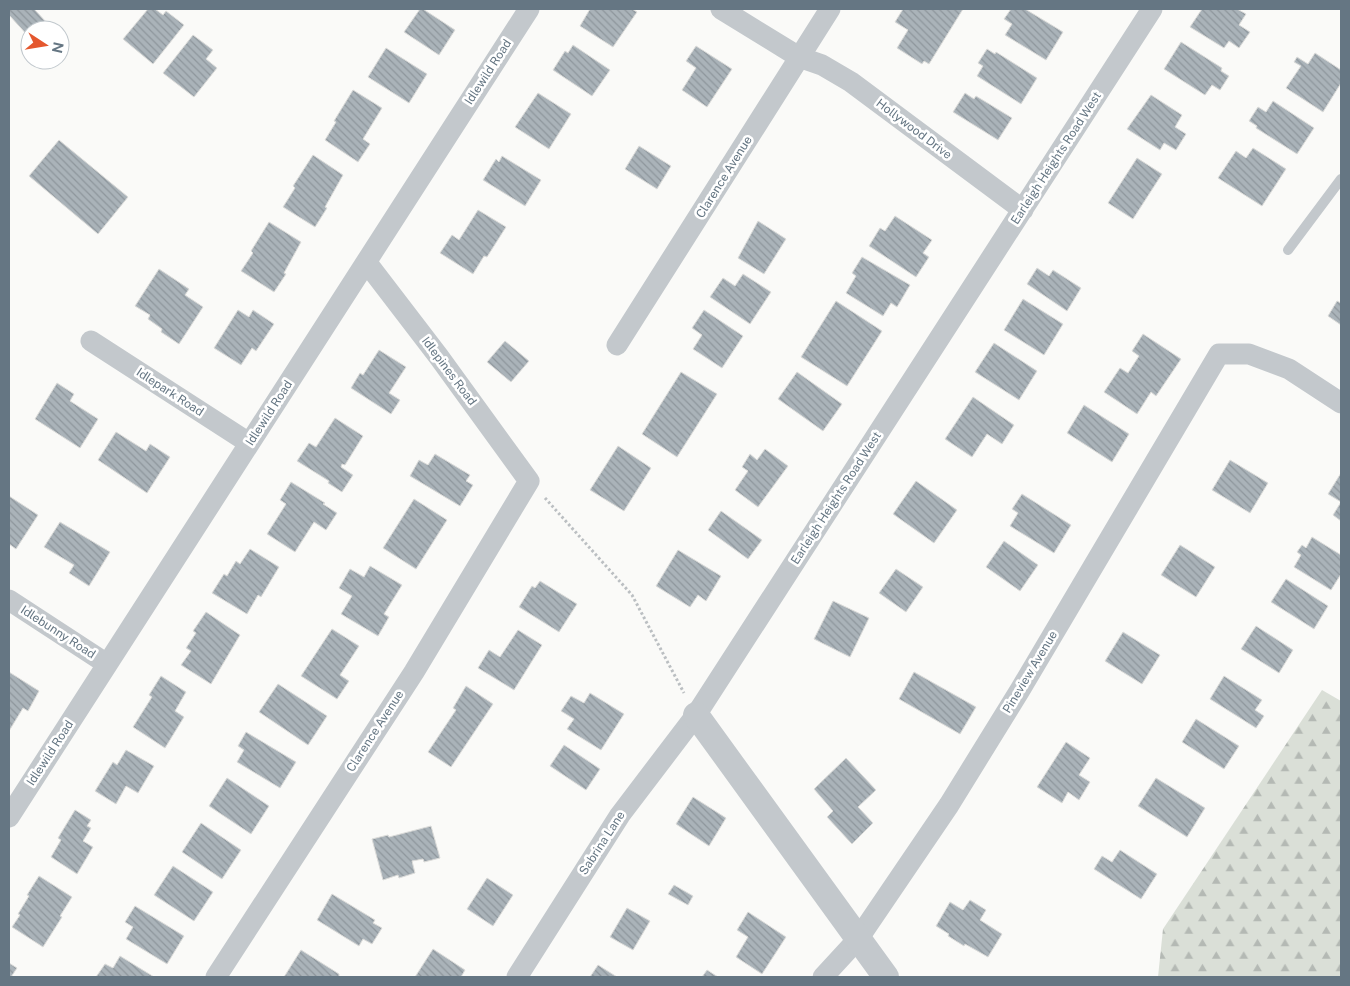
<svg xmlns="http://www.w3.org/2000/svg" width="1350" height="986" viewBox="0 0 1350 986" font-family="'Public Sans',sans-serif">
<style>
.forest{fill:url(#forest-firs)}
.building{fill:url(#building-back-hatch);stroke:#dcdcda}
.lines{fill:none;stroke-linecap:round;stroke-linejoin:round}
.path{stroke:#bbbfc2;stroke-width:3;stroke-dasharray:2.5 2.5;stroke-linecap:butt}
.service{stroke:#c3c8cc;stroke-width:10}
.minor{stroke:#c3c8cc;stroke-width:21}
.tertiary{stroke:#c3c8cc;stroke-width:26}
.labels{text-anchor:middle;stroke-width:5;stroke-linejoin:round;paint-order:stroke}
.street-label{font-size:12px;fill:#657683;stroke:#fff}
</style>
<defs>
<pattern id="forest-firs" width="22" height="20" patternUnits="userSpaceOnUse" patternTransform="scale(1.25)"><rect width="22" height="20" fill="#dadfd7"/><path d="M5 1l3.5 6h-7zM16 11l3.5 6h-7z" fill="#b4b9b4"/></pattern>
<pattern id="building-back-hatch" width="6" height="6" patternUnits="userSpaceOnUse" patternTransform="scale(1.25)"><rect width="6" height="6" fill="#aab3b9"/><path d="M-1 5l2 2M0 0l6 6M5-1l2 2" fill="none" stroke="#8e969c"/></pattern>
</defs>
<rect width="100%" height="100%" fill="#fafaf8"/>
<!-- forest -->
<path class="forest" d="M1322,690L1341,701V977H1158L1163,929Z"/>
<!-- building -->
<path class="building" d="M9,9H36L35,10L47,23L39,30H30V38L10,16L9,18Z
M148,9H155L163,15L166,11L184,25L153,64L123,39Z
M420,9H423L455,30L439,55L404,32Z
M590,9H632L637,12L613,47L580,26Z
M903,9H963L929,64L924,61L922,64L897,48L908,30L895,22Z
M1011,9H1025L1063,32L1046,60L1005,35L1012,24L1004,19Z
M1202,9H1237L1246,14L1239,25L1250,32L1239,48L1229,41L1224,48L1190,27Z
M193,35L213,50L206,59L217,68L194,97L163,73Z
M1181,42L1222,68L1221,71L1229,76L1220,90L1212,85L1205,95L1164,69Z
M573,45L610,70L592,96L553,70L565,51L568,53Z
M696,46L732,69L707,107L682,90L696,68L686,61Z
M386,48L427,74L409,103L368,77Z
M987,49L995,54L996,52L1037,78L1021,104L977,76L983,66L978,63Z
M1315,53L1341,70V83L1323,112L1286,88L1301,66L1294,62L1297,57L1308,64Z
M353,90L382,108L363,139L370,144L358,162L325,140L336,122L334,121Z
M538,93L571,114L549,149L515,127Z
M965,93L974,99L976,96L1012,118L998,140L953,112Z
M1151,95L1182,115L1175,127L1186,134L1176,150L1164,143L1160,150L1127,129Z
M1273,101L1314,128L1297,154L1256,128L1257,126L1249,121L1258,107L1266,112Z
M59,140L128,197L98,234L29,176Z
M639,146L671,166L657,189L625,169Z
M1253,148L1286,169L1262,206L1218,178L1236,151L1246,158Z
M313,155L343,175L325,207L327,208L315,227L283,207L295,188L293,186Z
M502,156L541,180L525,206L483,180L496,159L499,162Z
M1137,158L1162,174L1133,219L1108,203Z
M478,210L506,227L487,257L484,256L473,274L440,253L452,235L459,240Z
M895,216L932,240L923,253L929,257L916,277L869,246L880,228L885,231Z
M758,221L786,239L764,274L738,258Z
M269,222L301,242L284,273L286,274L274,292L241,271L253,253L251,251Z
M862,257L910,285L897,307L891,303L883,316L846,293L856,276L852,273Z
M1037,268L1049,276L1053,270L1081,288L1067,311L1027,284Z
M159,269L189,289L185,295L203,307L179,344L161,332L162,329L148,319L150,315L135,306Z
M743,274L771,292L750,324L710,297L723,278L735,286Z
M1023,299L1063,324L1044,355L1004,330Z
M836,301L882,331L847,386L801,357Z
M1337,301L1341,303V325L1328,316Z
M238,310L249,317L253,310L274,324L256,351L252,348L241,365L214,348Z
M704,310L743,336L722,368L693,349L702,335L692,328Z
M1143,334L1181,359L1156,396L1151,392L1137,414L1104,392L1120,368L1128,373L1139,356L1132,351Z
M505,341L529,361L511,382L487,362Z
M994,343L1037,371L1019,400L975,372Z
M379,350L406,367L389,393L400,400L391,414L351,388L360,373L363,375Z
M681,372L717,394L677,457L642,434Z
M797,372L842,404L823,431L778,399Z
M57,383L74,394L70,401L98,419L80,448L35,419Z
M973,397L1014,425L1002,444L987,434L972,457L945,439Z
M1084,405L1129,434L1112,462L1067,433Z
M335,418L363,436L345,465L342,464L341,467L353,475L342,492L328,483L329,481L297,461L309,443L316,447Z
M116,432L146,451L150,444L170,457L147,493L98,460Z
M618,446L651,468L624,511L590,490Z
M765,449L788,466L758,507L735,490L748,471L742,467L750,454L757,460Z
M435,454L470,475L466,481L473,485L460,506L410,476L419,460L428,465Z
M1230,460L1268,483L1250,513L1212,490Z
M1341,473V521L1333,515L1341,502L1328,494Z
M916,481L957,510L934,543L893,514Z
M291,482L325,503L323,504L337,513L326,530L314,522L295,552L267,534L286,504L280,500Z
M1022,494L1071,525L1054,553L1010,526L1018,513L1012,509Z
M9,496L38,515L16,549L9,544Z
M414,499L447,520L416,569L383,548Z
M721,511L762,540L748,559L708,530Z
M60,522L110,552L89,586L69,573L74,565L44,547Z
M1312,537L1341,555V574L1331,590L1294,567L1301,555L1297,552L1302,545L1306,548Z
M1004,541L1038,565L1020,591L986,567Z
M1180,545L1215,567L1196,597L1161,575Z
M250,549L279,567L261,597L258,595L247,614L212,593L224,574L227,576L236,561L240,564Z
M678,550L721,576L706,601L698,595L690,607L656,586Z
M370,566L402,585L384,614L389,617L378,636L341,614L352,596L339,588L350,569L364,577Z
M896,569L923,587L906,612L879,593Z
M1286,579L1328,606L1314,629L1271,602Z
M540,581L577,604L559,632L519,607L532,586L535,588Z
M833,601L869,618L850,657L814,639Z
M206,612L240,635L211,684L181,665L191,651L186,648L196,633L193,631Z
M1256,626L1293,650L1279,673L1241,649Z
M332,629L359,646L340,675L349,681L337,699L301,676Z
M518,630L542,645L514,690L478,668L489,650L500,657Z
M1123,632L1160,655L1142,684L1105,661Z
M9,672L39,691L28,711L23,708L9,731Z
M914,672L976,707L960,734L899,699Z
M161,676L186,692L175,711L184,717L165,748L133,727L152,697L149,695Z
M1224,676L1262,700L1255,710L1264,716L1256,728L1210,699Z
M278,684L327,716L308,745L259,712Z
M466,686L493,704L451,767L428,752L456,710L453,708Z
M590,693L624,714L601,750L567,729L574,719L561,711L571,696L584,703Z
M1196,719L1239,746L1224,769L1182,742Z
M246,732L296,762L280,788L237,762L244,750L238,746Z
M1066,742L1090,758L1079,775L1090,782L1079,800L1068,792L1062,803L1037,787Z
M564,745L600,769L586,790L550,766Z
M126,750L154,766L138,793L126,786L116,804L95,791L113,762L117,765Z
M846,758L876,790L858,807L873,823L852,844L827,817L833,811L814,789Z
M227,778L269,806L251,834L209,806Z
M1156,778L1205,808L1187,837L1138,806Z
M693,797L726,818L709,846L676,824Z
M75,810L91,820L87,826L91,828L83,841L93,847L77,874L51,857L61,840L58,838Z
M201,823L241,850L222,879L182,852Z
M431,826L440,858L424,862L423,859L412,861L415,873L399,878L398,875L383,880L372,839L388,835L389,837Z
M1120,850L1157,874L1141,899L1094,869L1102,856L1112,862Z
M173,866L213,892L194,921L154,895Z
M39,876L72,897L60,916L62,917L43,947L12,927L20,915L18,914L29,896L27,895Z
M487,878L513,895L493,926L467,909Z
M674,885L693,896L688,905L668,894Z
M332,894L375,920L373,923L382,928L372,944L363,939L359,946L317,920Z
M970,900L986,910L980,920L1002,934L988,957L965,944L964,946L948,936L949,934L936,926L950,902L963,910Z
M135,906L184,936L167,964L126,939L133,927L125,922Z
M627,908L650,921L633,950L610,937Z
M748,912L786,937L762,974L736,957L748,937L737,930Z
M433,949L465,970L461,977H415Z
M301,950L339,974V977H284Z
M120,956L154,977H96L105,964L113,968Z
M9,963L17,968L11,977H9Z
M598,965L617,977H590Z
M707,970L718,977H702Z"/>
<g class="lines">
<!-- path -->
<path class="path" d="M545,498L632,595L684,693"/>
<!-- service -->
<path class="service" d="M1288,250L1341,179"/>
<!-- minor -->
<path class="minor" d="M721,9L799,57L822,65L851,82L1023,210
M91,341L249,443
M617,345L830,9
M9,600L107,664
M9,817L529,9
M216,977L414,672L529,481L439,357L367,263
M517,977L620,815L696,715L1152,9
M823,977L858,939L949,805L1020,690L1219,354H1249L1289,369L1341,403"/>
<!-- tertiary -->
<path class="tertiary" d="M696,715L886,977"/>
</g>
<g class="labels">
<!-- street labels -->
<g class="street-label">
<text transform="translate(488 72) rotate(-57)" y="4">Idlewild Road</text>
<text transform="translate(914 129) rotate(37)" y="4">Hollywood Drive</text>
<text transform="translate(1056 158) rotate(-57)" y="4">Earleigh Heights Road West</text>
<text transform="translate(724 177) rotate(-58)" y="4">Clarence Avenue</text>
<text transform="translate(449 371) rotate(53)" y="4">Idlepines Road</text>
<text transform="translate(170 392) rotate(33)" y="4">Idlepark Road</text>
<text transform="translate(269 413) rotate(-57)" y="4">Idlewild Road</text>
<text transform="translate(836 498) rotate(-57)" y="4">Earleigh Heights Road West</text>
<text transform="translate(58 632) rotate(33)" y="4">Idlebunny Road</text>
<text transform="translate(1030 672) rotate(-59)" y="4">Pineview Avenue</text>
<text transform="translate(375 731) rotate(-57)" y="4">Clarence Avenue</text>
<text transform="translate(50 753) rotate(-57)" y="4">Idlewild Road</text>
<text transform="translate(602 843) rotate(-57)" y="4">Sabrina Lane</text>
</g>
</g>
<!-- border -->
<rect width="1350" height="986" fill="none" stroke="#657683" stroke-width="20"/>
<!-- north arrow -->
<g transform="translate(45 45) rotate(102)"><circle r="24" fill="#ffffff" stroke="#c1c8cd"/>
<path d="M0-4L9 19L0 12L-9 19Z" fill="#e4572e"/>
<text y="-8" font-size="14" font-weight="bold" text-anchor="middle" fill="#657683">N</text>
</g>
</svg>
